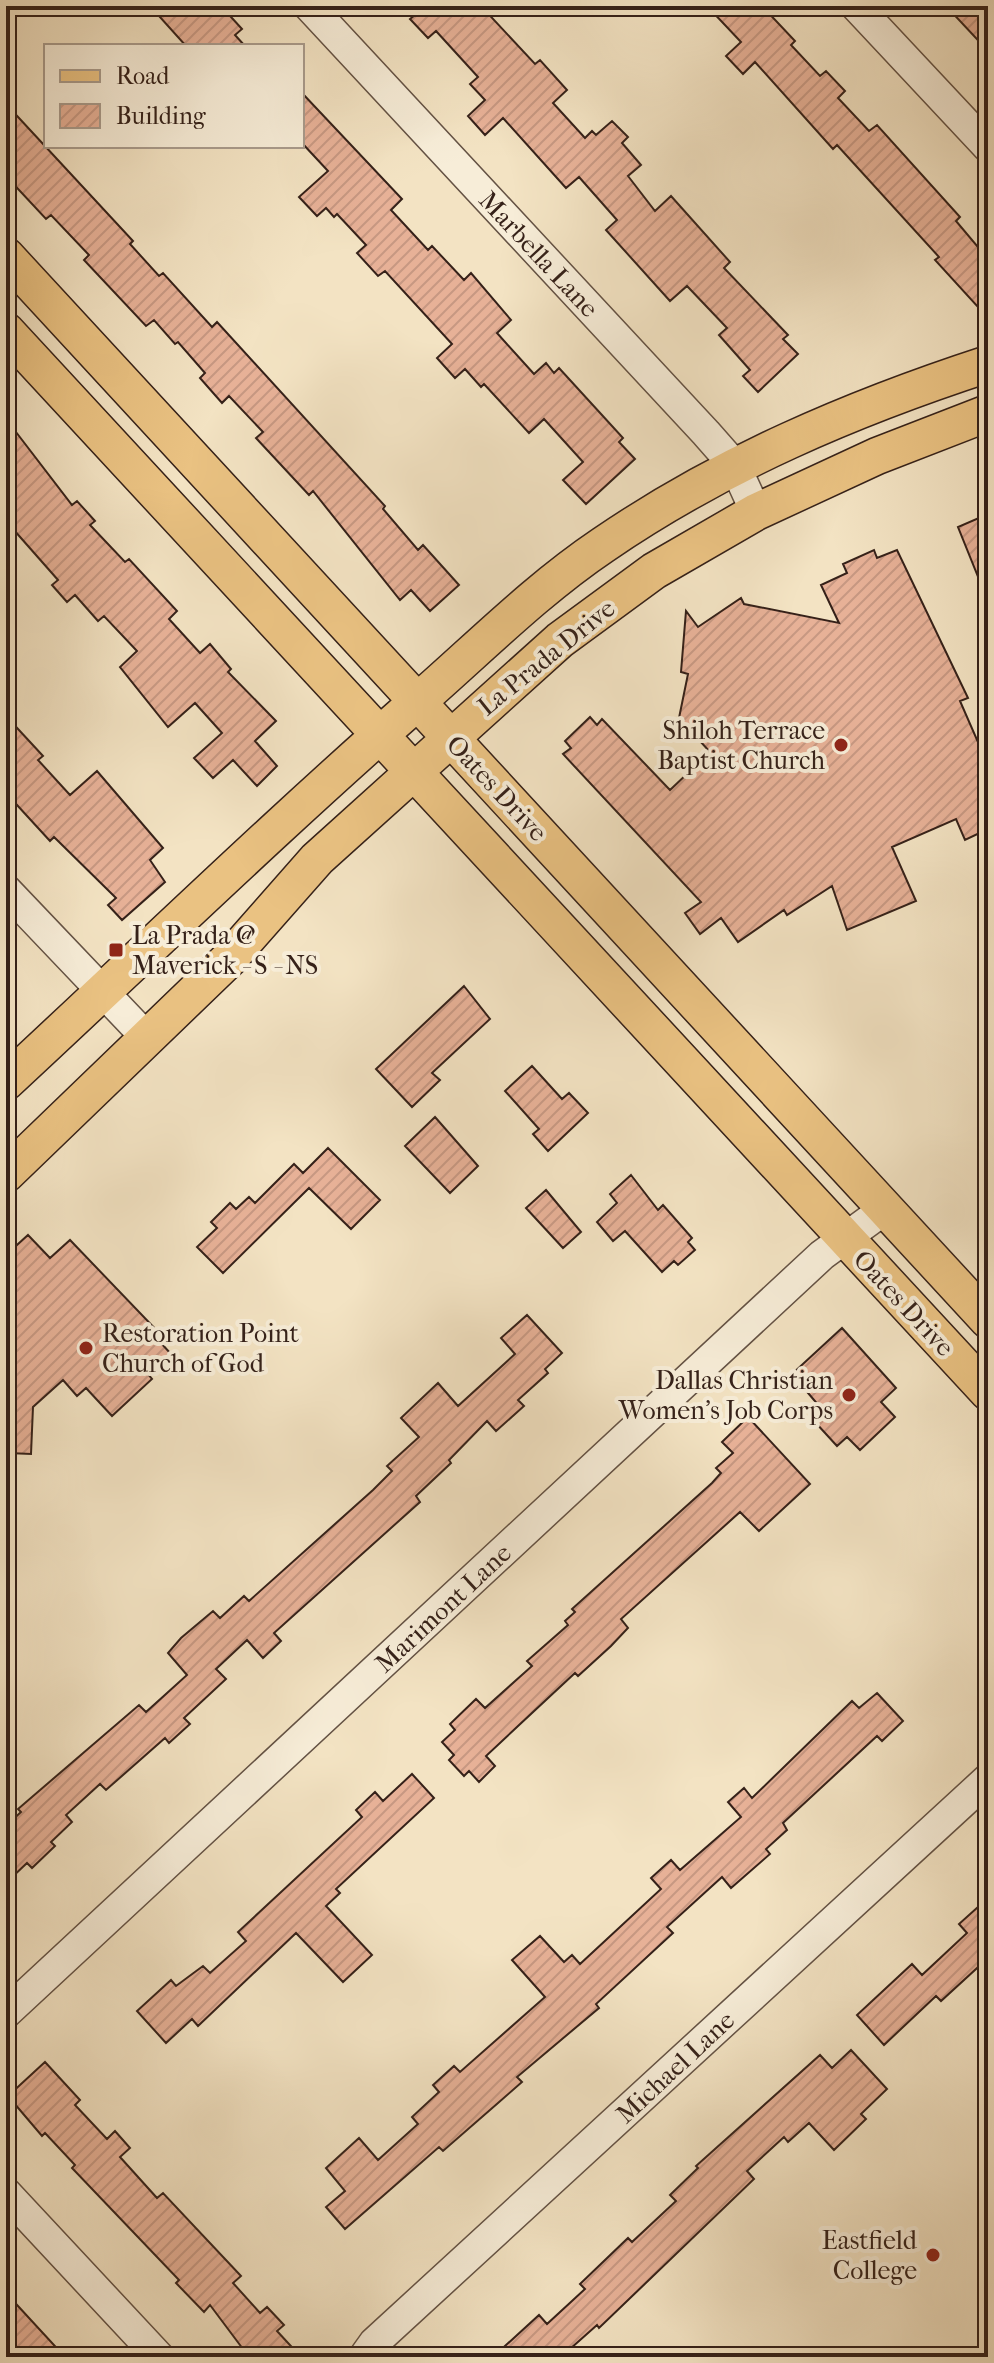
<svg xmlns="http://www.w3.org/2000/svg" width="994" height="2363" viewBox="0 0 994 2363" font-family="'IM FELL French Canon',serif">
<style>
.building{fill:url(#building-hatch);stroke:#352119;stroke-width:2}
.lines{fill:none;stroke-linecap:round;stroke-linejoin:round}
.minor-casing{stroke:#645244;stroke-width:33}
.major-casing{stroke:#352119;stroke-width:39}
.minor{stroke:#f7edd8;stroke-width:30}
.major{stroke:#eac282;stroke-width:36}
.poi-dot{fill:#8f2418;stroke:#f7edd8;stroke-width:3}
.labels{text-anchor:middle;stroke-width:8;stroke-linejoin:round;paint-order:stroke}
.street-label{font-size:26px;fill:#352119;stroke:#f7edd8}
.poi-label{font-size:26px;fill:#352119;stroke:#f7edd8;text-anchor:end}
</style>
<defs>
<pattern id="building-hatch" width="6" height="6" patternUnits="userSpaceOnUse" patternTransform="scale(2)"><rect width="6" height="6" fill="#e7b197"/><path d="M-1 1l2-2M0 6l6-6M5 7l2-2" fill="none" stroke="#c79882"/></pattern>
</defs>
<rect width="100%" height="100%" fill="#f3e3c3"/>
<filter id="stains"><feTurbulence type="fractalNoise" baseFrequency=".0025" numOctaves="4"/><feColorMatrix values="0 0 0 0 .2 0 0 0 0 .09 0 0 0 0 .02 0 0 0 .5 -.17"/></filter>
<radialGradient id="worn" r=".72"><stop offset=".6" stop-color="#630" stop-opacity="0"/><stop offset="1" stop-color="#630" stop-opacity=".3"/></radialGradient>
<!-- building -->
<path class="building" d="M150,6H221L242,29L235,35L245,46H186Z
M426,6H481L535,64L540,60L567,90L553,103L585,138L592,131L596,135L612,121L628,137L622,143L641,165L628,176L655,211L671,196L730,262L724,268L788,335L783,339L798,354L758,392L743,376L750,370L719,335L727,328L687,286L670,301L606,230L617,220L579,177L566,188L503,118L485,135L468,116L485,100L470,84L478,77L436,31L428,38L410,19Z
M707,6H762L795,41L791,45L820,76L826,71L845,91L838,98L869,131L877,125L960,217L956,221L988,259V318L935,260L939,257L837,145L833,149L755,62L743,74L726,56L741,42Z
M946,6H988V51Z
M302,93L402,199L391,210L428,250L432,246L464,280L471,273L511,320L497,333L534,374L546,363L554,373L559,368L623,438L619,442L635,459L586,504L563,480L583,462L544,419L529,433L484,384L481,387L465,369L455,378L437,358L452,344L385,271L378,276L357,253L366,245L337,214L334,217L326,208L317,216L299,197L328,171L302,143Z
M6,104L133,241L130,244L159,276L163,273L212,327L217,322L385,506L383,509L418,550L423,545L459,585L430,611L411,590L400,600L313,491L309,495L256,438L263,432L229,396L222,403L200,378L205,373L178,342L175,344L154,320L146,326L84,260L89,255L51,215L46,219L6,176Z
M6,419L72,505L77,501L95,521L90,525L125,562L129,559L177,611L169,619L200,653L210,644L231,669L228,672L276,721L255,741L277,766L257,786L233,760L213,778L194,758L222,733L195,703L168,727L120,667L137,651L104,616L98,621L75,595L67,602L52,585L58,580L6,521Z
M988,514V598L987,599L958,527Z
M874,550L877,558L897,550L968,698L960,701L988,765V829L965,840L956,819L892,847L916,901L847,930L832,886L787,915L784,910L738,942L721,918L700,934L685,913L701,902L563,754L571,748L565,741L590,717L597,725L602,719L670,790L710,752L679,718L688,674L681,672L686,611L698,627L741,598L744,604L839,623L821,585L847,573L843,564Z
M6,716L43,756L38,760L70,795L97,771L163,848L150,860L165,882L122,920L108,905L116,898L54,837L50,841L6,793Z
M464,986L490,1019L432,1073L440,1080L412,1107L376,1069Z
M532,1066L562,1099L569,1093L588,1113L548,1151L533,1134L539,1129L505,1091Z
M435,1117L478,1166L450,1193L405,1146Z
M328,1148L380,1200L351,1229L309,1188L223,1273L197,1247L217,1228L211,1222L230,1203L236,1209L249,1197L255,1203L294,1164L303,1173Z
M631,1175L658,1210L663,1205L692,1238L688,1242L695,1250L678,1265L674,1261L662,1272L625,1231L613,1241L597,1222L617,1203L610,1194Z
M546,1190L581,1232L563,1248L526,1208Z
M28,1235L50,1258L70,1240L164,1338L160,1342L171,1354L148,1374L152,1379L112,1416L86,1388L77,1396L63,1380L33,1407L31,1454L8,1453L10,1407L6,1403V1255Z
M527,1315L562,1353L545,1369L548,1373L518,1400L524,1406L496,1431L487,1421L449,1460L451,1463L416,1496L420,1502L274,1633L281,1641L263,1658L247,1640L216,1669L226,1679L184,1718L190,1724L169,1743L165,1738L106,1790L100,1784L66,1815L72,1822L51,1842L55,1846L32,1868L27,1863L6,1883V1826L21,1812L18,1809L139,1705L146,1712L187,1675L168,1653L181,1638L213,1611L220,1618L244,1596L249,1601L373,1490L392,1471L387,1466L419,1437L401,1418L438,1383L458,1406L515,1354L501,1338Z
M842,1328L896,1388L881,1402L895,1417L860,1450L847,1437L837,1446L815,1422L825,1413L792,1374Z
M748,1417L810,1484L759,1531L740,1512L621,1619L628,1628L611,1646L578,1676L575,1673L486,1756L495,1766L479,1782L469,1771L464,1776L449,1760L454,1755L442,1742L455,1730L450,1724L476,1699L485,1708L532,1666L527,1661L568,1625L565,1621L575,1612L572,1609L712,1483L721,1473L716,1468L733,1453L722,1442Z
M877,1693L903,1721L882,1741L877,1736L783,1823L787,1830L766,1849L770,1854L731,1888L722,1877L667,1927L673,1933L596,2004L599,2008L517,2077L522,2082L498,2103L443,2151L439,2147L345,2229L326,2207L345,2191L326,2168L359,2138L378,2160L418,2124L412,2117L439,2092L433,2085L454,2066L460,2072L545,1997L512,1960L540,1936L564,1962L572,1955L580,1964L661,1889L651,1878L671,1860L680,1870L741,1817L728,1802L744,1788L752,1798L852,1701L859,1708Z
M412,1774L434,1798L336,1889L340,1893L326,1906L372,1955L343,1982L296,1933L198,2026L192,2019L166,2043L137,2011L171,1980L176,1986L203,1966L210,1973L246,1941L238,1932L362,1817L356,1810L375,1792L383,1801Z
M988,1898V1958L941,2001L936,1996L884,2045L857,2015L912,1964L922,1975L967,1933L959,1924Z
M851,2050L887,2089L861,2114L866,2119L834,2150L809,2123L788,2142L784,2137L747,2171L754,2179L599,2328L597,2325L561,2357H493L539,2315L547,2324L585,2289L580,2284L628,2238L632,2242L676,2201L670,2195L698,2168L696,2166L820,2055L832,2068Z
M45,2062L80,2100L75,2105L107,2139L115,2131L130,2148L120,2157L157,2198L163,2193L241,2276L233,2283L260,2313L267,2307L284,2325L277,2331L301,2357H249L210,2305L204,2312L176,2283L179,2280L72,2168L75,2165L45,2133L42,2136L8,2096Z
M6,2293L65,2357H6Z"/>
<g class="lines">
<!-- minor casing -->
<g class="minor-casing">
<path id="minor" d="M309,6L706,433L735,466L756,512
M856,6L988,147
M6,890L147,1038
M6,2013L822,1255L885,1209
M6,2193L159,2357
M364,2357L374,2343L988,1779"/>
</g>
<!-- major casing -->
<g class="major-casing">
<path id="major" d="M6,256L988,1320
M6,331L988,1392
M6,1082C145,953 281,821 424,696C482,645 539,588 603,545C721,464 853,408 988,364
M6,1174L229,959L317,859L560,640L654,571L756,512L877,456L988,413"/>
</g>
<!-- minor -->
<use href="#minor" class="minor"/>
<!-- major -->
<use href="#major" class="major"/>
</g>
<!-- markers -->
<g class="poi-dot">
<circle cx="841" cy="745" r="8"/>
<rect x="108" y="942" width="16" height="16" rx="4"/>
<circle cx="86" cy="1348" r="8"/>
<circle cx="849" cy="1395" r="8"/>
<circle cx="933" cy="2255" r="8"/>
</g>
<g class="labels">
<!-- street labels -->
<g class="street-label">
<text transform="translate(539 254) rotate(47)" y="9">Marbella Lane</text>
<text transform="translate(546 657) rotate(-39)" y="9">La Prada Drive</text>
<text transform="translate(497 788) rotate(47)" y="9">Oates Drive</text>
<text transform="translate(904 1303) rotate(47)" y="9">Oates Drive</text>
<text transform="translate(443 1608) rotate(-43)" y="9">Marimont Lane</text>
<text transform="translate(675 2067) rotate(-43)" y="9">Michael Lane</text>
</g>
<!-- poi labels -->
<g class="poi-label">
<text x="825" y="739">Shiloh Terrace<tspan x="825" dy="30">Baptist Church</tspan></text>
<text x="132" y="944" text-anchor="start">La Prada @<tspan x="132" dy="30">Maverick - S - NS</tspan></text>
<text x="102" y="1342" text-anchor="start">Restoration Point<tspan x="102" dy="30">Church of God</tspan></text>
<text x="833" y="1389">Dallas Christian<tspan x="833" dy="30">Women's Job Corps</tspan></text>
<text x="917" y="2249">Eastfield<tspan x="917" dy="30">College</tspan></text>
</g>
</g>
<!-- margin -->
<rect width="994" height="2363" fill="none" stroke="#f3e3c3" stroke-width="32"/>
<rect x="8" y="8" width="978" height="2347" fill="none" stroke="#352119" stroke-width="4"/>
<rect x="16" y="16" width="962" height="2331" fill="none" stroke="#352119" stroke-width="2"/>
<!-- legend -->
<rect x="44" y="44" width="260" height="104" fill="#f7edd8" stroke="#a99b8c" stroke-width="2"/>
<rect x="60" y="70" width="40" height="12" fill="#eac282" stroke="#a99b8c" stroke-width="2"/>
<text x="116" y="84" font-size="24" fill="#352119">Road</text>
<rect x="60" y="104" width="40" height="24" fill="url(#building-hatch)" stroke="#a99b8c" stroke-width="2"/>
<text x="116" y="124" font-size="24" fill="#352119">Building</text>
<rect width="100%" height="100%" filter="url(#stains)"/>
<rect width="100%" height="100%" fill="url(#worn)"/>
</svg>
